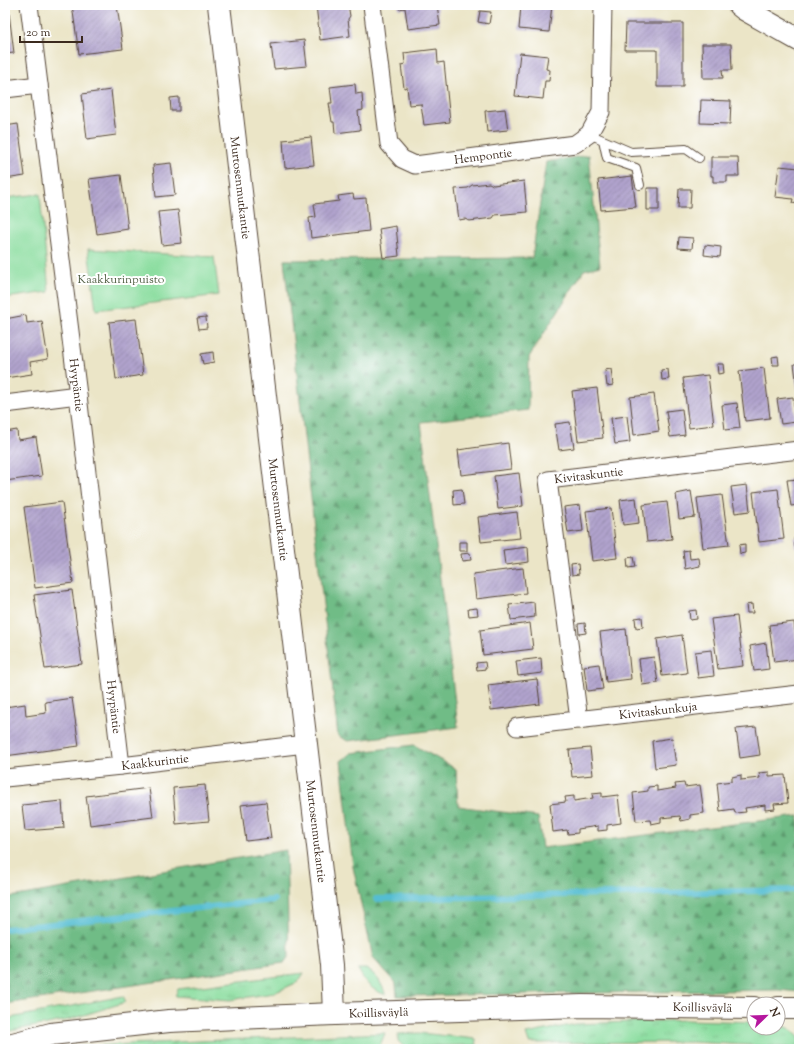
<svg xmlns="http://www.w3.org/2000/svg" width="804" height="1054" viewBox="0 0 804 1054" font-family="'Sorts Mill Goudy',serif">
<style>
.grass{fill:url(#grass-tufts);stroke:#62845e}
.forest{fill:url(#forest-firs);stroke:#557352}
.park{fill:#8add9f;stroke:#62845e}
.lines{fill:none;stroke-linecap:round;stroke-linejoin:round}
.stream{stroke:#55bdd2;stroke-width:6}
.building{fill:url(#building-hatch)}
.lane-casing{stroke:#554637;stroke-width:10}
.street-casing{stroke:#554637;stroke-width:19}
.secondary-casing{stroke:#554637;stroke-width:24}
.lane{stroke:#fff;stroke-width:8}
.street{stroke:#fff;stroke-width:17}
.secondary{stroke:#fff;stroke-width:22}
.labels{text-anchor:middle;stroke-width:4;stroke-linejoin:round;paint-order:stroke}
.street-label{font-size:12px;fill:#3b2a1e;stroke:#fff}
.park-label{font-size:12px;fill:#536045;stroke:#fff}
</style>
<defs>
<pattern id="grass-tufts" width="24" height="20" patternUnits="userSpaceOnUse"><rect width="24" height="20" fill="#8add9f"/><path d="M3 7l-1-3M5 7V3M7 7l1-3M15 17l-1-3M17 17v-4M19 17l1-3" fill="none" stroke="#78be88"/></pattern>
<pattern id="forest-firs" width="22" height="20" patternUnits="userSpaceOnUse"><rect width="22" height="20" fill="#6fbc86"/><path d="M5 1l3.5 6h-7zM16 11l3.5 6h-7z" fill="#5c996d"/></pattern>
<pattern id="building-hatch" width="6" height="6" patternUnits="userSpaceOnUse"><rect width="6" height="6" fill="#b0a3cd"/><path d="M-1 1l2-2M0 6l6-6M5 7l2-2" fill="none" stroke="#9085a6"/></pattern>
</defs>
<rect width="100%" height="100%" fill="#fff"/>
<filter id="ink" filterUnits="userSpaceOnUse"><feTurbulence type="fractalNoise" baseFrequency=".025" numOctaves="2"/><feDisplacementMap in="SourceGraphic" scale="8" xChannelSelector="R" yChannelSelector="G"/><feConvolveMatrix kernelMatrix="1 2 1 2 8 2 1 2 1" color-interpolation-filters="sRGB"/></filter>
<filter id="wash" filterUnits="userSpaceOnUse"><feTurbulence type="fractalNoise" baseFrequency=".012" numOctaves="4" result="noise"/><feDisplacementMap in="SourceGraphic" scale="16" xChannelSelector="R" yChannelSelector="G"/><feGaussianBlur stdDeviation="0.9" result="paint"/><feColorMatrix in="noise" values="0 0 0 0 0 0 0 0 0 0 0 0 0 0 0 0 0 1.4 0 .05"/><feComposite in="paint" operator="in"/></filter>
<g filter="url(#wash)">
<rect width="100%" height="100%" fill="#ebe5c7"/>
<!-- grass -->
<path class="grass" d="M358,969H366C378,976 380,981 386,995C370,989 366,984 358,969Z
M304,973L298,982L274,993L230,1000L175,996L178,989Z
M123,996L126,1002L68,1020L5,1032V1019Z
M685,1020L754,1022V1028H778V1025L789,1028L799,1037V1048L693,1042L529,1043L526,1034L576,1024Z
M385,1033L379,1048L67,1049L84,1046Z
M420,1033L476,1039L477,1045L404,1047L398,1041V1034Z"/>
<!-- forest -->
<path class="forest" d="M589,155L600,266L584,270L529,357L528,410L421,422L458,727L348,741L338,736L284,260L532,258L546,162Z
M414,745L456,769L458,806L538,817L542,848L799,816V992L778,990L397,996L396,984L373,958L353,867L341,761L351,753Z
M286,850L289,956L284,963L5,1004V898Z"/>
<!-- park -->
<path class="park" d="M40,194L49,292L5,298V198Z
M88,249L214,257L219,295L96,310Z"/>
<g class="lines">
<!-- stream -->
<path class="stream" d="M376,899L799,890
M5,929L274,900"/>
</g>
<g id="blocks">
<!-- building -->
<path class="building" d="M5,5H8L14,53L5,54Z
M72,5H117L123,49L79,54Z
M316,5H351L349,10L350,16L348,19L350,36L320,40Z
M398,5H437L440,25L408,29L405,8L399,9Z
M521,5H552L549,32L519,29Z
M480,11L491,12L489,24L478,22Z
M626,23H683V87H657V50H625Z
M304,40L307,66L274,69L271,44Z
M702,44H731L732,70H722L723,78H703Z
M437,49L438,63L444,62L450,122L424,125L421,104L409,105L407,87L404,88L401,65L405,64L404,53Z
M520,53L548,56L546,69L550,70L549,81H545L543,99L515,96Z
M355,84L356,94L362,93L363,110L358,111L360,130L335,133L334,122H332L329,103H332L330,87Z
M111,90L116,135L87,139L82,94Z
M179,97V111H171L170,98Z
M701,100L731,101L730,124L700,123Z
M505,109L508,130L487,132L485,111Z
M18,124L25,176L5,179V126Z
M311,137L314,165L285,168L283,140Z
M711,157H738L739,176H727V182H713V176H711Z
M171,163L175,195L156,197L153,165Z
M779,166L799,168V204L792,203L793,199L775,197Z
M121,175L128,229L97,234L89,179Z
M632,176L636,207L601,210L598,180Z
M524,181L527,212L495,215L493,218L469,221L465,219L459,220L455,189L468,188L472,185L489,183L493,185Z
M647,188H659V210H647Z
M679,189H691L690,208H678Z
M353,194L354,199L366,198L369,231L311,238L309,218L316,217L314,204L339,201L338,196Z
M178,210L182,243L162,245L158,212Z
M396,226L399,256L383,258L379,229Z
M679,237L693,238L692,249L678,248Z
M705,245L721,247L720,257L704,255Z
M26,315L27,323L42,321L48,359L30,362L32,374L5,378V319Z
M206,317L207,328L199,329L197,318Z
M136,319L143,375L116,379L109,322Z
M213,352L214,362L203,364L201,354Z
M778,356L779,365H773L772,357Z
M717,364H723L724,373L718,374Z
M794,364H799V394H798Z
M764,368L770,418L745,421L739,371Z
M611,369L613,385L607,386L605,370Z
M668,369L669,379L662,380L661,370Z
M708,375L714,425L689,428L683,378Z
M597,388L603,438L578,441L572,391Z
M654,394L659,431L634,435L630,397Z
M793,397L796,422L781,424L777,399Z
M737,403L740,428L725,430L722,405Z
M682,409L685,435L670,437L666,411Z
M627,416L630,442L615,444L611,418Z
M570,422L574,448L559,450L555,424Z
M17,430L18,440L36,437L42,476L5,481V432Z
M508,443L511,469L461,475L458,450Z
M519,473L523,506L498,509L494,476Z
M799,479V505L791,506L787,480Z
M747,485L750,511L735,513L731,487Z
M462,489L464,504L454,505L453,490Z
M778,489L784,539L759,542L753,492Z
M691,491L695,517L679,519L676,494Z
M722,495L729,545L703,548L697,498Z
M636,498L639,523L623,525L620,500Z
M62,502L73,583L35,588L24,507Z
M667,502L672,539L647,542L643,505Z
M580,505L583,531L568,533L564,507Z
M611,508L617,558L592,561L586,511Z
M517,512L520,538L481,542L478,517Z
M799,537V547H795L794,538Z
M459,542H467V551H459Z
M745,544V553L740,554L739,545Z
M528,547L529,562L505,565L503,550Z
M689,550L690,559L699,558L700,566L685,569L683,551Z
M470,553L471,560L462,561L461,554Z
M633,557L635,567L628,568L627,558Z
M578,564L579,574L572,575L571,565Z
M523,568L526,593L476,599L473,574Z
M72,590L82,664L45,669L34,595Z
M534,602L535,617L511,620L509,605Z
M752,604L753,613H747L746,605Z
M477,608L478,615L469,616L468,609Z
M696,610L697,619L690,620L689,611Z
M737,616L743,666L718,669L711,619Z
M642,617L643,627L636,628L635,618Z
M794,622L799,659L774,662L769,625Z
M530,623L533,649L483,655L480,630Z
M585,623L586,633L579,634L578,624Z
M626,629L631,679L606,682L600,632Z
M682,635L687,673L662,676L657,639Z
M766,643L769,669L754,671L750,646Z
M711,650L714,676L698,678L695,652Z
M654,657L658,683L642,685L639,659Z
M541,658L542,673L518,676L516,661Z
M485,662L486,669L477,670L476,663Z
M599,664L603,689L587,691L584,666Z
M537,679L540,704L491,710L488,685Z
M72,698L79,746L5,756V707L25,704L26,716L46,713L45,702Z
M756,727L760,755L740,758L736,729Z
M672,738L676,765L655,768L652,741Z
M590,748L593,775L572,777L569,750Z
M769,772V776L785,775L788,803L774,804L775,809L765,810V805L745,808L746,812L735,813L734,809L720,811L717,783L732,781V777L741,775V780L760,778L759,773Z
M684,783L685,787L700,785L704,813L690,815V819L681,821L680,816L661,818V822L651,824L650,820L636,821L633,793L648,791V787L657,786V791L676,788L675,784Z
M205,785L209,821L176,824L173,788Z
M149,788L153,817L90,825L86,796Z
M602,793V797L618,795L621,823L607,825V830L598,831V826L578,829V833L568,834L567,830L553,832L550,804L566,802L565,797L574,796V801L593,798L592,794Z
M62,801L64,828L25,831L22,805Z
M266,802L271,838L246,841L241,805Z"/>
</g>
</g>
<g filter="url(#ink)">
<use href="#blocks" fill-opacity="0" stroke="#554637" stroke-width="1"/>
<g class="lines">
<!-- lane casing -->
<g class="lane-casing">
<path id="lane" d="M589,134L631,152L686,149L699,158
M603,140L607,158L636,168L640,185"/>
</g>
<!-- street casing -->
<g class="street-casing">
<g id="street">
<path id="s1" d="M29,5L78,395L121,766"/>
<path id="s2" d="M372,5L389,144L402,159L415,165L575,144L589,134L601,112L603,5"/>
<path d="M5,89L39,85"/>
<path d="M5,404L78,395"/>
<path id="s3" d="M579,720L548,480L799,450"/>
<path id="s4" d="M517,727L799,694"/>
<path id="s5" d="M5,778L121,766L305,744"/>
</g>
</g>
<!-- secondary casing -->
<g class="secondary-casing">
<g id="secondary">
<path id="s6" d="M219,5L332,965L334,1014"/>
<path d="M739,5L744,9L799,40"/>
<path d="M778,1008H799"/>
<path id="s7" d="M5,1046L51,1034L169,1021L334,1014L582,1006L754,1008"/>
</g>
</g>
<!-- lane -->
<use href="#lane" class="lane"/>
<!-- street -->
<use href="#street" class="street"/>
<!-- secondary -->
<use href="#secondary" class="secondary"/>
</g>
</g>
<g class="labels">
<!-- street labels -->
<g class="street-label">
<text dy="4" stroke="none"><textPath href="#s2" startOffset="243">Hempontie</textPath></text>
<text dy="4" stroke="none"><textPath href="#s6" startOffset="184">Murtosenmutkantie</textPath></text>
<text dy="4" stroke="none"><textPath href="#s1" startOffset="383">Hyypäntie</textPath></text>
<text dy="4" stroke="none"><textPath href="#s3" startOffset="283">Kivitaskuntie</textPath></text>
<text dy="4" stroke="none"><textPath href="#s6" startOffset="508">Murtosenmutkantie</textPath></text>
<text dy="4" stroke="none"><textPath href="#s1" startOffset="707">Hyypäntie</textPath></text>
<text dy="4" stroke="none"><textPath href="#s4" startOffset="142">Kivitaskunkuja</textPath></text>
<text dy="4" stroke="none"><textPath href="#s5" startOffset="151">Kaakkurintie</textPath></text>
<text dy="4" stroke="none"><textPath href="#s6" startOffset="832">Murtosenmutkantie</textPath></text>
<text dy="4" stroke="none"><textPath href="#s7" startOffset="700">Koillisväylä</textPath></text>
<text dy="4" stroke="none"><textPath href="#s7" startOffset="376">Koillisväylä</textPath></text>
</g>
<!-- park labels -->
<g class="park-label">
<text x="121" y="283">Kaakkurinpuisto</text>
</g>
</g>
<!-- margin -->
<rect width="804" height="1054" fill="none" stroke="#fff" stroke-width="20"/>
<!-- north arrow -->
<g transform="translate(766 1016) rotate(67)"><circle r="19" fill="#ffffff" stroke="#b1aaa5"/>
<path d="M0-3L7 15L0 10L-7 15Z" fill="#b5179e"/>
<text y="-6" font-size="11" font-weight="bold" text-anchor="middle" fill="#3b2a1e">N</text>
</g>
<!-- scale -->
<path d="M20 36v6h62v-6" fill="none" stroke="#3b2a1e" stroke-width="2"/>
<text x="26" y="36" font-size="12" fill="#3b2a1e" stroke="#ffffff" stroke-width="3" paint-order="stroke">20 m</text>
</svg>
